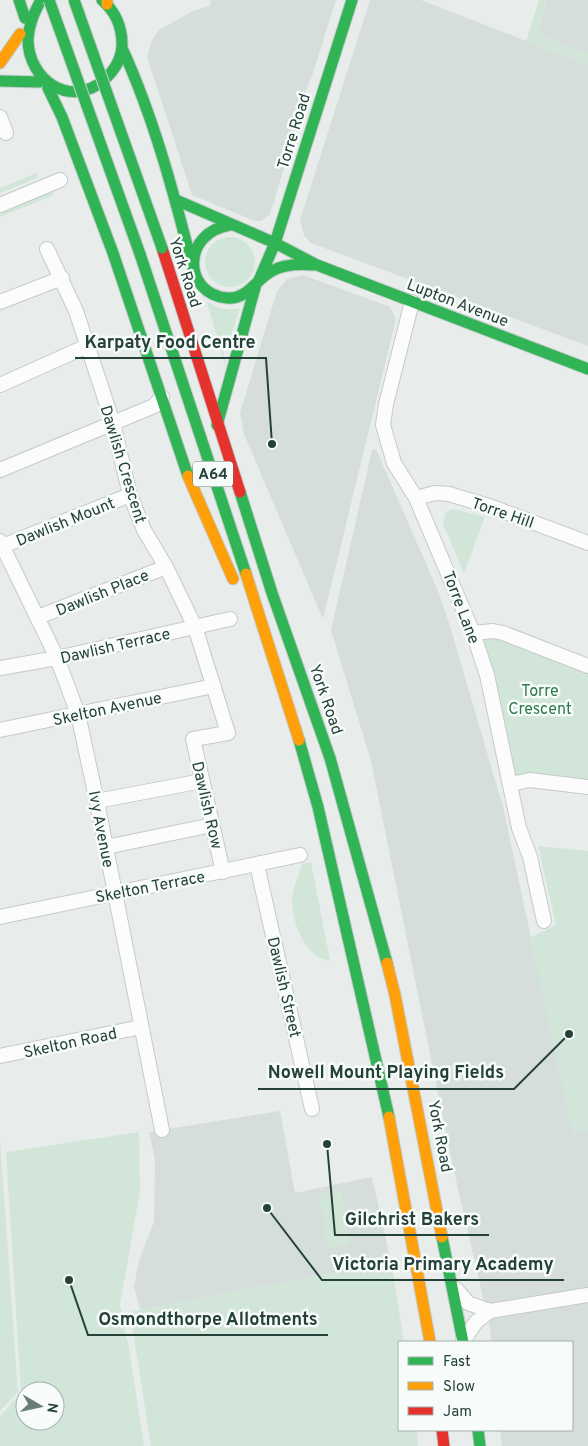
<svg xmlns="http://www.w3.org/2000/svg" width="588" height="1446" viewBox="0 0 588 1446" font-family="Overpass,sans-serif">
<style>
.built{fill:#d6dedb}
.green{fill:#d1e6d8;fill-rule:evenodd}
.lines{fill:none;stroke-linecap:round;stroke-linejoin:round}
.street-casing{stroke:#c5cac8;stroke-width:16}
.fast-casing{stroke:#c3cbc8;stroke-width:13}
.slow-casing{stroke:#c3cbc8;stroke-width:13}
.jam-casing{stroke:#c3cbc8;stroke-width:13}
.street{stroke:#fcfcfc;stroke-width:14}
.fast{stroke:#30b455;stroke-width:11}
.slow{stroke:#ff9f0a;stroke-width:11}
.jam{stroke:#e5322d;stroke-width:11}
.fast-bridge-casing{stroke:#c3ccc9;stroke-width:13;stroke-linecap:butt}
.fast-bridge{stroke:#30b455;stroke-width:11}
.labels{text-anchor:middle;stroke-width:5;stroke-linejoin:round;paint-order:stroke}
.shield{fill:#f7fbf9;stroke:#637a73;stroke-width:1}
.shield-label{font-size:15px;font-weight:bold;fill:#24423a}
.street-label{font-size:16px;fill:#24423a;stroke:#f7fbf9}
.park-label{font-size:16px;fill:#2d7a4b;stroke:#f7fbf9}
.leader{fill:none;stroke:#24423a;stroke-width:2}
.callout-dot{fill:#24423a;stroke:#f7fbf9;stroke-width:2}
.callout-label{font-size:18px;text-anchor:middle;font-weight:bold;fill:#24423a;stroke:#f7fbf9;stroke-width:5;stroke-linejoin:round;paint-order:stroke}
</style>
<rect width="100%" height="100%" fill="#e8edeb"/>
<!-- built -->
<path class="built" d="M211,0H336L312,76L293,121L298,123L270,214L261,221H255L192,195L147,57L152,40L159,30L193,11L210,6Z
M370,0H421L588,65V346L311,243L304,236L300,220Z
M547,0H588V54L541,36L537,31Z
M303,275L390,307L396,319L323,619L244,434L240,413L277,291L287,279Z
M376,449L438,591L450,626L503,807L573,1132L588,1129V1446H502L500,1430H572V1342H491L490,1328L451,1158L371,761L331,630L372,450Z
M280,1111L295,1193L372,1177L391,1262L140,1310L134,1287L139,1260L154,1222L155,1160L149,1132Z"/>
<!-- green -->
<path class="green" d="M539,0H547L537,31L541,36L588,54V65L526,41Z
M36,173L38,178L0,193V188Z
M52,190L54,195L0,217V211Z
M205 262a25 25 0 1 1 50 0a25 25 0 1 1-50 0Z
M207,302L222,309H240L228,344L223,346L226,370Z
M453,509L485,517L464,573L443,524L446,512Z
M483,631L588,666V787L511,784L473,633Z
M538,846L588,851V1129L573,1133L530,938L556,925Z
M311,862L330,961C306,958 293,925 292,903C291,891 299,876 302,864Z
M139,1132L140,1191L120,1305L129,1348L144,1446H0V1416L21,1393L6,1152ZM25,1391H55V1421H25Z
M0,1138L18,1392L0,1411Z
M341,1190L350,1245L328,1248L318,1194Z
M391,1262L404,1342H399V1430H417L418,1446H151L130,1312Z"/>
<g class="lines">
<!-- street casing -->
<g class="street-casing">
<path id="street" d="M0,117L6,133
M0,205L60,180
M47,249L76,311L113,423L130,495L144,530L166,567L195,627L228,733L193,739L223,872
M0,302L62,278
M412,302L386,404L383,425L394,463L416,498L473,633L487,675L519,828L530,857L544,921
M0,385L87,346
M0,470L154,406L162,397
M416,498L435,493L449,494L492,507L588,543
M0,541L57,658L78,714L97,802L162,1130
M0,547L130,495
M38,617L166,567
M473,633L493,631L503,633L588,666
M0,668L57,658L230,619
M0,730L214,686
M511,784L530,780L588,787
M97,801L202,781
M106,847L212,825
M257,865L312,1109
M0,917L300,855
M0,1056L141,1027
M456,1289L468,1303L490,1311L476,1322L463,1341
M490,1311L588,1295"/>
</g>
<!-- fast casing -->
<g class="fast-casing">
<path id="fast" d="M19,0L25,18
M41,0C34,13 29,24 28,39C28,80 70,109 104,80C115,70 122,59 122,44C122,27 115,11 102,0
M122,48C154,118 174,194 193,268
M0,81L39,82
M48,88L62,117L113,253L188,476
M176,200L275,243L317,265L588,369
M230,225C181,233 183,294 227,298C247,300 256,279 272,271C284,264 299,264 313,265
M140,254L246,574
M259,280L275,243L352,0
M217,425L256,284
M240,492L272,593L330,758L387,963
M299,740L318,807L389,1117
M442,1237L463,1342
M478,1430L480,1446"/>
</g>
<!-- slow casing -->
<g class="slow-casing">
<path id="slow" d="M107,0V4
M0,63L20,34
M188,476L233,579
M246,574L299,740
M387,963L395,995L442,1237
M389,1117L430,1342"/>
</g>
<!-- jam casing -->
<g class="jam-casing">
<path id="jam" d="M162,248L240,492
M442,1430L444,1446"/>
</g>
<!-- street -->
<use href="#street" class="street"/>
<!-- fast -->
<use href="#fast" class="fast"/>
<!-- slow -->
<use href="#slow" class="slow"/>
<!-- jam -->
<use href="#jam" class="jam"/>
<!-- fast-bridge casing -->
<g class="fast-bridge-casing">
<path id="fast-bridge" d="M49,0L140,254
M74,0L162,248"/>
</g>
<!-- fast-bridge -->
<use href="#fast-bridge" class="fast-bridge"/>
</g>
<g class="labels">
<!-- shield labels -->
<rect class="shield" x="193" y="461.5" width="40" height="25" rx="4"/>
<g class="shield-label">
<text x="213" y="479">A64</text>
</g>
<!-- street labels -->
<g class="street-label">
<text transform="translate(293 131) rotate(-73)" y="6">Torre Road</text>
<text transform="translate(186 272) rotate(72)" y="6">York Road</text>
<text transform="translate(458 302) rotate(21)" y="6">Lupton Avenue</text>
<text transform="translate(124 464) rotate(73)" y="6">Dawlish Crescent</text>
<text transform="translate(503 512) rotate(19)" y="6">Torre Hill</text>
<text transform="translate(65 521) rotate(-22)" y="6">Dawlish Mount</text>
<text transform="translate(102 592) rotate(-22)" y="6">Dawlish Place</text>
<text transform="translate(462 607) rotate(69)" y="6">Torre Lane</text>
<text transform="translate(115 645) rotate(-13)" y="6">Dawlish Terrace</text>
<text transform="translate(327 699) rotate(71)" y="6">York Road</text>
<text transform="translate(107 708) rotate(-12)" y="6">Skelton Avenue</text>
<text transform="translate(208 805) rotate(77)" y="6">Dawlish Row</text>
<text transform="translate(102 829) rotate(79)" y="6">Ivy Avenue</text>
<text transform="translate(150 886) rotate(-11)" y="6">Skelton Terrace</text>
<text transform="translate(285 987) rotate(77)" y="6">Dawlish Street</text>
<text transform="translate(70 1042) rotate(-12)" y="6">Skelton Road</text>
<text transform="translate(441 1136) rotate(79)" y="6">York Road</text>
</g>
<!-- park labels -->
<g class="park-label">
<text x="540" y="696">Torre<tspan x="540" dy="18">Crescent</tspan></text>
</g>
</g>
<!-- callouts -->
<path class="leader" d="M272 444L266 358H75M569 1034L514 1089H258M327 1144L335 1235H489M267 1208L322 1280H564M69 1280L88 1335H328"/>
<g class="callout-dot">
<circle cx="272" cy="444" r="5"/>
<circle cx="569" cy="1034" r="5"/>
<circle cx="327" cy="1144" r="5"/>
<circle cx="267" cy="1208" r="5"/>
<circle cx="69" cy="1280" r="5"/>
</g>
<g class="callout-label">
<text x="170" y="348">Karpaty Food Centre</text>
<text x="386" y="1078">Nowell Mount Playing Fields</text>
<text x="412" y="1225">Gilchrist Bakers</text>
<text x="443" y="1270">Victoria Primary Academy</text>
<text x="208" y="1325">Osmondthorpe Allotments</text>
</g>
<!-- legend -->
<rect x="398" y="1341" width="175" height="90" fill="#f7fbf9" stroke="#a3b1ad"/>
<rect x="408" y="1357" width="25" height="8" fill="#30b455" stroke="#a3b1ad"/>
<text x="443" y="1366" font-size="15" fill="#24423a">Fast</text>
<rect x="408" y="1382" width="25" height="8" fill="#ff9f0a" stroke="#a3b1ad"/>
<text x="443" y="1391" font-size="15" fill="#24423a">Slow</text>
<rect x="408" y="1407" width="25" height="8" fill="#e5322d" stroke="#a3b1ad"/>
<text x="443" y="1416" font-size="15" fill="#24423a">Jam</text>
<!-- north arrow -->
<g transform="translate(40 1406) rotate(99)"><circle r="24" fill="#f7fbf9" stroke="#a3b1ad"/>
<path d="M0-4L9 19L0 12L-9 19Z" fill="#697e78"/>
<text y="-8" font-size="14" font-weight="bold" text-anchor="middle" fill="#24423a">N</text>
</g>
</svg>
